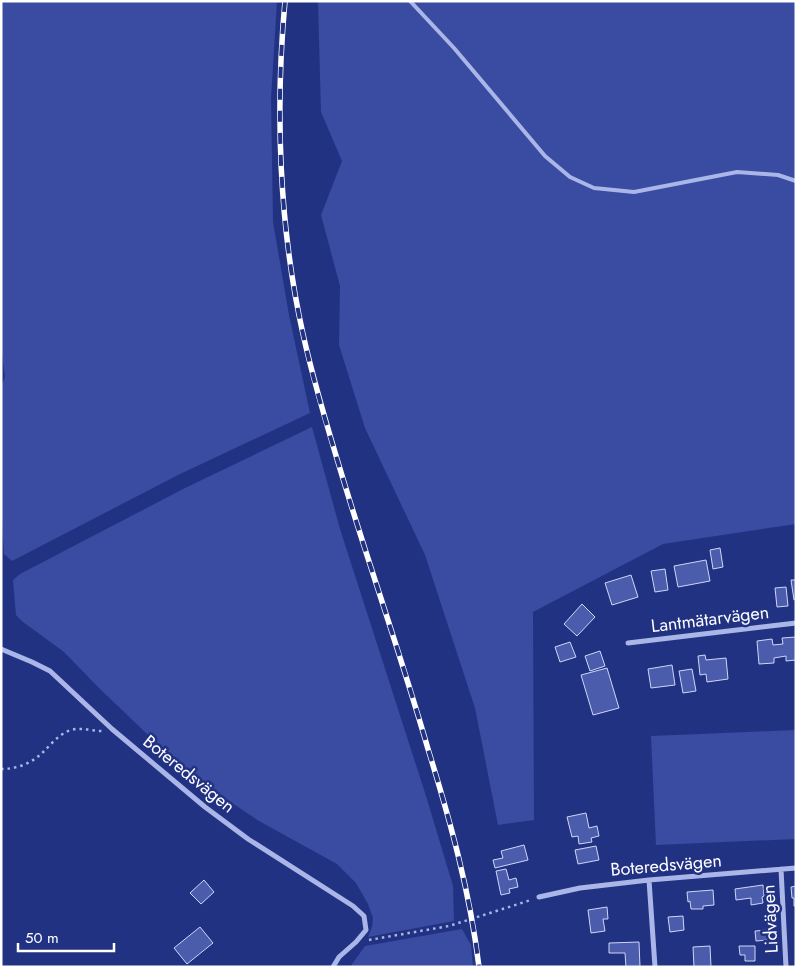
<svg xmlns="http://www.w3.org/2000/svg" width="797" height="968" viewBox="0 0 797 968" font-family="Jost,sans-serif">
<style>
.green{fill:#394ca2}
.building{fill:#4b5cac;stroke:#ced6f6}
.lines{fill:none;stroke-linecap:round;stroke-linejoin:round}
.path{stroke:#aab6e8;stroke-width:2.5;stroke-dasharray:2.5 4;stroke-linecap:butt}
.service{stroke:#aab6e8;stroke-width:4}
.minor{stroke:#aab6e8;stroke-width:5}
.rail-casing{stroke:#fff;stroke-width:5.5}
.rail{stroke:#223283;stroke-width:4;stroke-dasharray:11;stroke-linecap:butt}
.labels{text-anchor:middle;stroke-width:5;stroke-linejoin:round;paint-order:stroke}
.street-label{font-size:18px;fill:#fff;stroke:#223283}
</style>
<rect width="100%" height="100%" fill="#223283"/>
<!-- green -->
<path class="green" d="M1,1H277L271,99L273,222L289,315L310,413L178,475L12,561L4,554L1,505V386L5,377L1,347Z
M318,1H796V524L663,544L533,612L534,820L498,825L475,708L425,555L365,428L339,345L340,286L321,215L342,161L321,112Z
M312,427L340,529L426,796L453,886L454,921L368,937L372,927L373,918L368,904L356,883L337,864L259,821L189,774L100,689L64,652L23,622L16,615L13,580L20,574L185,488Z
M796,730V839L656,845L651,736Z
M462,929L471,945L473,967H350L365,946Z"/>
<!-- building -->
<path class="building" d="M720,548L723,567L713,569L710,550Z
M706,560L710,581L678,587L674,566Z
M665,569L668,590L655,592L651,571Z
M631,575L638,597L612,605L605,583Z
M791,580H796V599L794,600Z
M786,587L788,606L777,607L775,588Z
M582,604L595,617L577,636L564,624Z
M796,637V660L786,661V656L774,658V663L759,664L757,641L772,639L773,645L783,644L782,638Z
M570,642L576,657L560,662L555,647Z
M600,651L605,666L590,671L585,656Z
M705,655L706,660L726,658L728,679L707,682L706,674L700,675L698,656Z
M672,665L675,685L651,688L648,669Z
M607,668L619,708L593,715L581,675Z
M692,669L696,691L683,693L679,671Z
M586,813L589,828L597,826L599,836L591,838L592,842L579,844L578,836L572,837L567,817Z
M524,845L528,860L495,868L493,860L503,858L501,851Z
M596,846L599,860L578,864L575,850Z
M506,869L509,880L516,878L518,887L509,889L510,893L501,895L496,871Z
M204,880L214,892L201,904L190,893Z
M763,885L764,896L762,897L763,903L751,905V898L736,900L735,889Z
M796,886V906H794V898H792L791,887Z
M713,890L714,905L703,906V909H691L690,901L688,902L687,892Z
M607,907L608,919H603L605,931L591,933L588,910Z
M683,916L684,930L670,932L668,917Z
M200,927L213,943L187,964L174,948Z
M768,930V940L756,941L755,931Z
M639,942L640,967H626L625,953H609V943Z
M710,946L711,967H694L693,947Z
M739,946H755V961H745V955H740Z"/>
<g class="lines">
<!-- path -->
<path class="path" d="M1,769C16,769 30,764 41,754C50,746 58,734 71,730C81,727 92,731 102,731
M369,940L449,926L531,900"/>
<!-- service -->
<path class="service" d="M410,1L454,48L545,156L570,177L594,188L634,192L737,172L778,175L796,181"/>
<!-- minor -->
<path class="minor" d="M628,643L796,623
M1,649L32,662L50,671L112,729L205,807L248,839L353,906L364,916L366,930L356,942L339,957L333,967
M781,869L786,967
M649,880L655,967
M539,897L580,888L649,880L796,868"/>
<!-- rail casing -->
<g class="rail-casing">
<path id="rail" d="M285,1C275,110 279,227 303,334C314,384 329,433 344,482C371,571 402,659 428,749C450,820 470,892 479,967"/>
</g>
<!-- rail -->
<use href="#rail" class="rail"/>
</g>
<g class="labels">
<!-- street labels -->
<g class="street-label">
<text transform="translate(710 619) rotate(-7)" y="6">Lantmätarvägen</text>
<text transform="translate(189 774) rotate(39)" y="6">Boteredsvägen</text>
<text transform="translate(666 865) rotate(-5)" y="6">Boteredsvägen</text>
<text transform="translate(770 919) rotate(-93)" y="6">Lidvägen</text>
</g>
</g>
<!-- border -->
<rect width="797" height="968" fill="none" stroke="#ffffff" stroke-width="5"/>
<!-- scale -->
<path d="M18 943v8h96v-8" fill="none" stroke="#ffffff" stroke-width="2.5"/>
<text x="25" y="943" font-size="15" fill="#ffffff" stroke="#223283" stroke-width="4" paint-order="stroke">50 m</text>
</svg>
